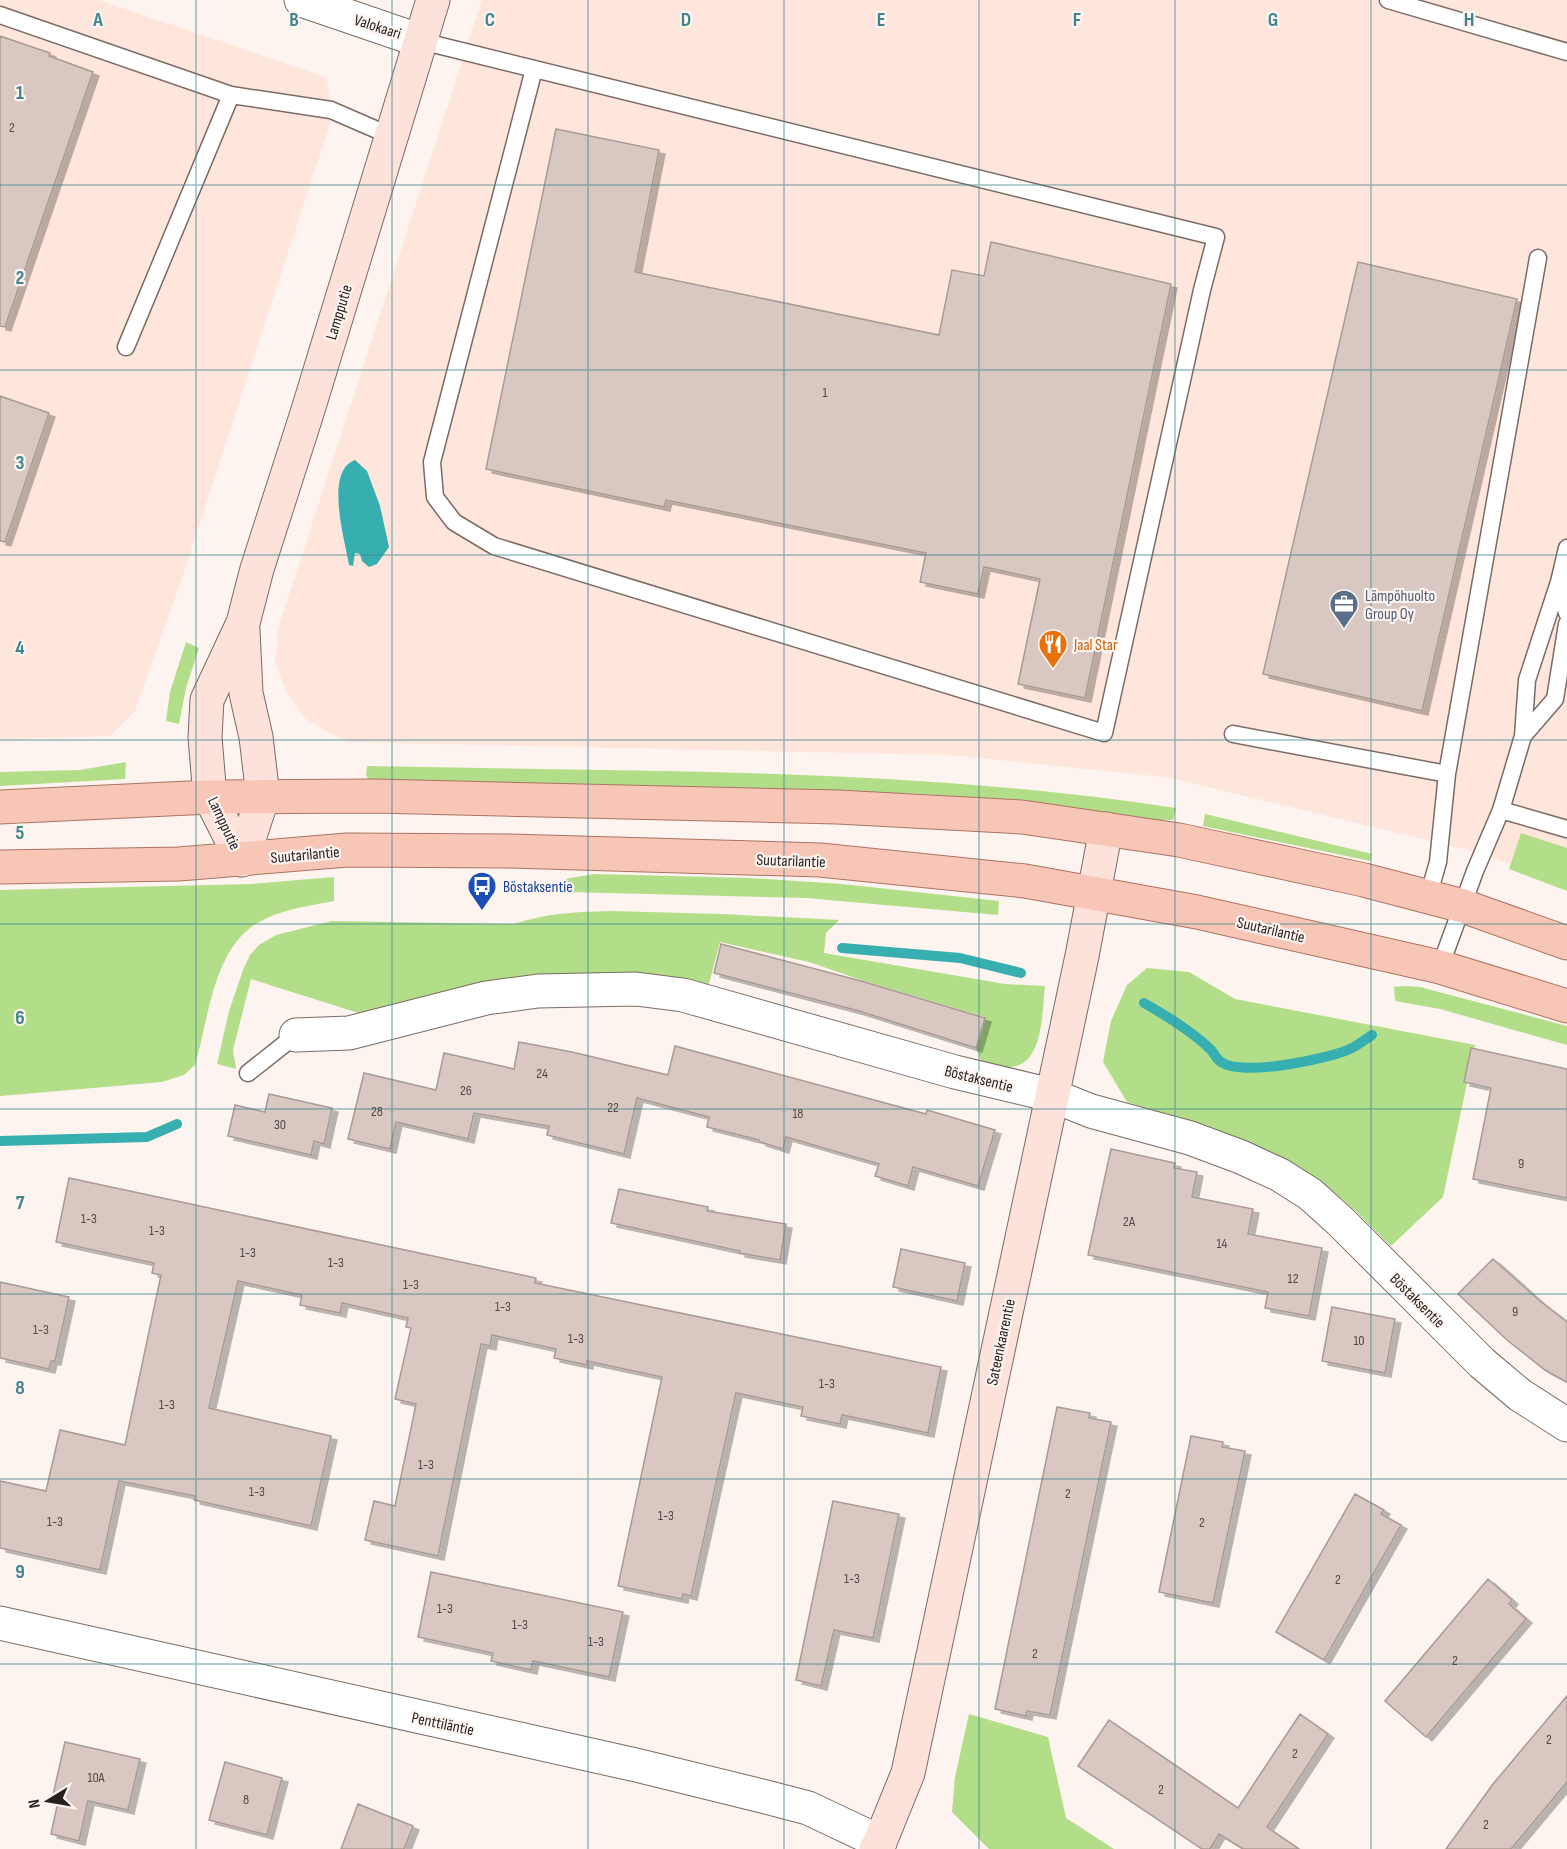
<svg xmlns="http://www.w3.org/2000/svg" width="1567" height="1849" viewBox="0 0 1567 1849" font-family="'Sofia Sans Condensed',sans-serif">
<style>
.built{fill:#ffe6dc}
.green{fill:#b3de89}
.water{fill:#37afb0}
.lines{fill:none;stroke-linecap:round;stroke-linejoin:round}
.stream{stroke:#37afb0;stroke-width:10}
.building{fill:#d8c8c1;stroke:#a99a93;stroke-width:1.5;filter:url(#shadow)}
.lane-casing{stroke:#7a6b65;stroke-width:19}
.street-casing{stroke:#7a6b65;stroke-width:35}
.secondary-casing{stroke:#7a6b65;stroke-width:35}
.primary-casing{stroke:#ac7362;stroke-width:35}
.lane{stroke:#fff;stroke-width:16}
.street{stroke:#fff;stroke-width:33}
.secondary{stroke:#fce2db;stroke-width:33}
.primary{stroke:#f8c6b7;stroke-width:33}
.grid{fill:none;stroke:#3f858f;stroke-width:1.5;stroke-opacity:0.55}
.labels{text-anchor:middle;stroke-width:4.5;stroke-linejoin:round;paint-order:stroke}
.number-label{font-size:14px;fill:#524946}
.street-label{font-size:16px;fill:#251f1d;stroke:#fdf3ef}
.service-label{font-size:16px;fill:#4e5e75;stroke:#fdf3ef;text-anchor:start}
.food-label{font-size:16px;fill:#c56008;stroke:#fdf3ef;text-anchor:start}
.transit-label{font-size:16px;fill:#164399;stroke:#fdf3ef;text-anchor:start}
.grid-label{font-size:20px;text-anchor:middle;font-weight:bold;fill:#3f858f;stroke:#fdf3ef;stroke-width:4.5;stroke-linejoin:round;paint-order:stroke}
</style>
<defs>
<filter id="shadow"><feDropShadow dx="6" dy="4" stdDeviation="0" flood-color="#0004"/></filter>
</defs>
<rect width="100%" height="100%" fill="#fdf3ef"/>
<!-- built -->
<path class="built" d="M0,0H99L322,76L326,77L333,114L184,572L135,711L110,736L0,739Z
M482,0H1567V882L1463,849L1172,778L951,755L349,742L322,729L304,717L286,692L275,661L278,629Z"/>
<!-- green -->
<path class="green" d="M186,642L199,648L186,688L179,724L166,721L170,692Z
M126,762L125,779L0,786V772L80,770Z
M367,766C637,772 908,767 1176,808L1173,820H1157L990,800L926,794L368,779L366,775Z
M1205,814L1372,854L1370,861L1203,826Z
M1521,833L1567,848V891L1509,869Z
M594,874L749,878L842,884L999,901L998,915L806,898L569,892L565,879Z
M334,877V901C309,906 282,909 259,922C213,948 209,1018 195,1065L184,1075L162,1082L0,1096V890L252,884Z
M610,911L722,914L839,920L826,933L824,953L1005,984L1045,986C1042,1011 1044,1064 1011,1067C1002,1068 991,1064 982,1063L976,1048L985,1017L867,982L809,962L720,942L709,984L589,974L371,1017L251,979L233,1050L236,1069L217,1064L229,1011L243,970L250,955L259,945L276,935L332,921L514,924C549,913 573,912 610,911Z
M1147,968L1189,972L1235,999L1475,1045L1443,1197L1391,1246C1372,1228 1354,1208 1334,1192C1278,1147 1195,1123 1127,1102L1103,1062L1111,1021L1127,985Z
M1405,986L1420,987L1567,1026V1045L1440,1009L1395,1001L1394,987Z
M969,1714L1048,1737L1066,1818L1114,1849H989L952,1812L955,1777Z"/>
<!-- water -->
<path class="water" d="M355,460L367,471L380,506L389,547L377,564L369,567L362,561L360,554L355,553L353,566L349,565C345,540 324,471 355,460Z"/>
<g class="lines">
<!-- stream -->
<path class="stream" d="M842,948L960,958L1021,973
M1144,1003C1167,1016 1190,1030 1209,1048C1214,1052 1216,1059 1221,1062C1242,1077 1330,1059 1352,1048C1359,1044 1366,1039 1372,1035
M0,1141L147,1137L177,1124"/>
</g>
<!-- building -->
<path class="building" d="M0,36L50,53L49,56L93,72L5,327L0,326Z
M556,129L659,150L635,272L939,335L952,270L984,276L991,242L1171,284L1085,698L1018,684L1040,579L984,567L978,594L920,582L926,553L666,500L664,507L486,469Z
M1358,262L1517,299L1422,711L1263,674Z
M0,396L49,413L5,542L0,541Z
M721,944L861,981L985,1018L976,1048L859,1011L714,973Z
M519,1042L572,1052L668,1075L675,1046L926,1114L927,1110L995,1130L978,1186L913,1167L908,1186L875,1176L879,1164L786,1137L783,1149L760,1142L759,1140L707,1127L709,1117L637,1098L624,1154L547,1135L549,1126L474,1113L468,1139L396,1122L390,1149L348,1139L364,1073L436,1090L444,1053L514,1069Z
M1471,1048L1567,1069V1198L1473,1179L1491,1088L1464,1082Z
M269,1094L332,1108L324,1144L314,1141L311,1155L228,1136L235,1105L265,1112Z
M1111,1149L1175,1163L1174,1168L1197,1172L1192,1197L1253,1209L1248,1234L1322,1248L1309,1316L1265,1308L1268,1292L1088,1255Z
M69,1178L536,1278L535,1283L941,1367L928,1433L842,1415L840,1424L801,1416L803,1407L736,1393L691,1596L683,1594L682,1599L618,1586L662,1377L587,1361V1365L554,1358L556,1349L492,1335L490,1346L481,1344L438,1556L365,1540L374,1501L395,1506L416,1404L395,1399L411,1328L406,1327L408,1318L342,1303L340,1313L300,1305L302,1295L238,1281L209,1408L331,1436L311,1526L194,1500L195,1496L119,1481L100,1570L0,1548V1481L46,1491L60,1430L125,1445L161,1275L152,1273L154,1263L56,1242Z
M619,1189L708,1207L707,1211L786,1224L780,1260L739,1253L740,1251L611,1223Z
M901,1249L965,1263L957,1301L893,1287Z
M1493,1259L1540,1301L1567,1322V1382L1545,1370L1507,1340L1458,1294Z
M0,1282L69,1297L55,1361H51L49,1369L0,1358Z
M1332,1307L1395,1319L1385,1373L1322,1361Z
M1057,1407L1090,1413L1089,1418L1111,1422L1050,1715L1027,1711L1026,1716L995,1709Z
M1191,1436L1223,1442L1222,1447L1245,1451L1213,1603L1159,1592Z
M1355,1494L1384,1510L1381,1514L1401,1525L1324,1660L1276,1632Z
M833,1501L899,1514L873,1638L834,1630L821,1686L796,1680Z
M431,1572L623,1612L609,1677L533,1661L531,1670L491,1661L493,1653L418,1637Z
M1488,1579L1512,1600L1509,1604L1526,1619L1426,1737L1385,1701Z
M1567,1696V1782L1511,1849H1446L1493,1784Z
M1300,1714L1328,1734L1267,1827L1299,1849H1243L1219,1834L1210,1849H1202L1078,1766L1109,1720L1238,1808Z
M65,1742L140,1759L128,1810L88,1801L79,1841L51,1834L59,1797L53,1795Z
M225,1762L282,1778L267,1835L209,1820Z
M358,1804L413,1826L404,1849H341Z"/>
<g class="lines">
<!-- lane casing -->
<g class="lane-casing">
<path id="lane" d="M1388,0L1567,52
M0,15L231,95L331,110L391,136
M421,41L1216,237L1202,290L1104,733L494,546L454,522L435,497L432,462L534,69
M126,347L231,95
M1559,583L1567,613
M1233,734L1447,774
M1523,736L1555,699L1567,624
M1501,810L1523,736L1527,680L1559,582L1567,548
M1428,897L1438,862L1447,774L1538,258
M1440,967L1475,871L1501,810L1567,829
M248,1073L296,1035"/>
</g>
<!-- street casing -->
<g class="street-casing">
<path id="street" d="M301,0L421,41
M296,1035L349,1033L486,998L538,991L636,989L683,995L955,1072L1051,1095L1091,1111L1190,1138L1241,1157L1280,1175L1310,1194L1340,1221L1482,1363L1520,1395L1567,1425
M0,1623L636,1765L766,1797L808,1808L880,1842"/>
</g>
<!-- secondary casing -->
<g class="secondary-casing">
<path id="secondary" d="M242,860L210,797L205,737L207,700L243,623L257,569L308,410L433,0
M242,860L263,796L256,737L246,693L243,630
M876,1849L880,1842L908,1773L1082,956L1106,829"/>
</g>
<!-- primary casing -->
<g class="primary-casing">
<path id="primary" d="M0,807L210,797L375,796L838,807L1022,817L1179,840L1364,880L1463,906L1567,943
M0,867L179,864L347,850L510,851L820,860L1025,881L1197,912L1440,967L1567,1006"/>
</g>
<!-- lane -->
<use href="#lane" class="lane"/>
<!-- street -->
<use href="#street" class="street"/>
<!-- secondary -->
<use href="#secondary" class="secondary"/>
<!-- primary -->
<use href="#primary" class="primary"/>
</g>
<!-- grid -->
<path class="grid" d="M196,0V1849M392,0V1849M588,0V1849M784,0V1849M979,0V1849M1175,0V1849M1371,0V1849M0,185H1567M0,370H1567M0,555H1567M0,740H1567M0,924H1567M0,1109H1567M0,1294H1567M0,1479H1567M0,1664H1567"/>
<!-- icons -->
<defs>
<g id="office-pin" transform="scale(1.5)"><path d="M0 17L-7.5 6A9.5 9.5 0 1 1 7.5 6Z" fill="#5c6f8a" stroke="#fdf3ef"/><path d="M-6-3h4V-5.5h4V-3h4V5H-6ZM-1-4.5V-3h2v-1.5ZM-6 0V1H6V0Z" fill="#fff"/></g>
<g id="restaurant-pin" transform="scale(1.5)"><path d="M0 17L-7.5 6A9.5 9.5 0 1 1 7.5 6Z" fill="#e8710a" stroke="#fdf3ef"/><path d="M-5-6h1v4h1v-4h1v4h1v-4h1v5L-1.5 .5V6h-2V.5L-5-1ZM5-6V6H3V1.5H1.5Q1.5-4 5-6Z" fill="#fff"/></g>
<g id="bus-pin" transform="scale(1.5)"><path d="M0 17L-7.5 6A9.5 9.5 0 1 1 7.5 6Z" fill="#1a4fb4" stroke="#fdf3ef"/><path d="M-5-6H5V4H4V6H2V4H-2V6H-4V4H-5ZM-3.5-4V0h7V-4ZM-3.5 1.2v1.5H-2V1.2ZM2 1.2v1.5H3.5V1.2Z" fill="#fff"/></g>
</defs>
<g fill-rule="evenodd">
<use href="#office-pin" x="1344" y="604"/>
<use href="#restaurant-pin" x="1053" y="644"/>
<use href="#bus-pin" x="482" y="886"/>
</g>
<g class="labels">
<!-- number labels -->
<g class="number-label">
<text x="12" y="132">2</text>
<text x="825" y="397">1</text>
<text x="542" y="1078">24</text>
<text x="466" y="1095">26</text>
<text x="613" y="1112">22</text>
<text x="377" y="1116">28</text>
<text x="798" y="1118">18</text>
<text x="280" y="1129">30</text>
<text x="1521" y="1168">9</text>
<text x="89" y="1223">1-3</text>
<text x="1129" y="1226">2A</text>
<text x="157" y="1235">1-3</text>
<text x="1222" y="1248">14</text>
<text x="248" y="1257">1-3</text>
<text x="336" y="1267">1-3</text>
<text x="1293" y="1283">12</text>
<text x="411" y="1289">1-3</text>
<text x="503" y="1311">1-3</text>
<text x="1515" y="1316">9</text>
<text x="41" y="1334">1-3</text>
<text x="576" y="1343">1-3</text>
<text x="1359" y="1345">10</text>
<text x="827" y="1388">1-3</text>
<text x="167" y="1409">1-3</text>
<text x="426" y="1469">1-3</text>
<text x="257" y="1496">1-3</text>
<text x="1068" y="1498">2</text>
<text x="666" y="1520">1-3</text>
<text x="55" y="1526">1-3</text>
<text x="1202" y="1527">2</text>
<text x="852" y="1583">1-3</text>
<text x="1338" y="1584">2</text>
<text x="445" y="1613">1-3</text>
<text x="520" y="1629">1-3</text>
<text x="596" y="1646">1-3</text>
<text x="1035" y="1658">2</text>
<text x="1455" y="1665">2</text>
<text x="1549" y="1744">2</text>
<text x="1295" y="1758">2</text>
<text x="96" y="1782">10A</text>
<text x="1161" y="1794">2</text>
<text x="246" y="1804">8</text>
<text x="1486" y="1829">2</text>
</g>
<!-- street labels -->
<g class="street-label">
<text transform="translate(378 26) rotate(18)" y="6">Valokaari</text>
<text transform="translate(338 312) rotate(-73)" y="6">Lampputie</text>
<text transform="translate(225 823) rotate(65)" y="6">Lampputie</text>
<text transform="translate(305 854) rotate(-5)" y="6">Suutarilantie</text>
<text transform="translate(791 860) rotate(2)" y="6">Suutarilantie</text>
<text transform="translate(1271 929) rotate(13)" y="6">Suutarilantie</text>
<text transform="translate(979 1078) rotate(14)" y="6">Böstaksentie</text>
<text transform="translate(1418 1300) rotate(45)" y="6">Böstaksentie</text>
<text transform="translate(1000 1342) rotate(-78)" y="6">Sateenkaarentie</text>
<text transform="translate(443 1723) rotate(12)" y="6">Penttiläntie</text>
</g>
<!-- service labels -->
<g class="service-label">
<text x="1365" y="601">Lämpöhuolto<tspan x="1365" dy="18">Group Oy</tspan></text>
</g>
<!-- food labels -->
<g class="food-label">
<text x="1074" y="650">Jaal Star</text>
</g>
<!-- transit labels -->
<g class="transit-label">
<text x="503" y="892">Böstaksentie</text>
</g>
</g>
<g class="grid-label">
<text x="98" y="26">A</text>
<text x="294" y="26">B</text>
<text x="490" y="26">C</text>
<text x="686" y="26">D</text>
<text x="881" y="26">E</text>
<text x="1077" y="26">F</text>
<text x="1273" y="26">G</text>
<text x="1469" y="26">H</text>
<text x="20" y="99">1</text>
<text x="20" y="284">2</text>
<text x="20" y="469">3</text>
<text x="20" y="654">4</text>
<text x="20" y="839">5</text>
<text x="20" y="1024">6</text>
<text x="20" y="1209">7</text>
<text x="20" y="1394">8</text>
<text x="20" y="1578">9</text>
</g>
<!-- north arrow -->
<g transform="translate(48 1801) rotate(259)" stroke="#fdf3ef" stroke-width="4.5" paint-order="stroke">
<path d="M0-4.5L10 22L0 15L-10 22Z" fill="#251f1d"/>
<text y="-9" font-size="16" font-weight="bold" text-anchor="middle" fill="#251f1d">N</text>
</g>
</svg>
